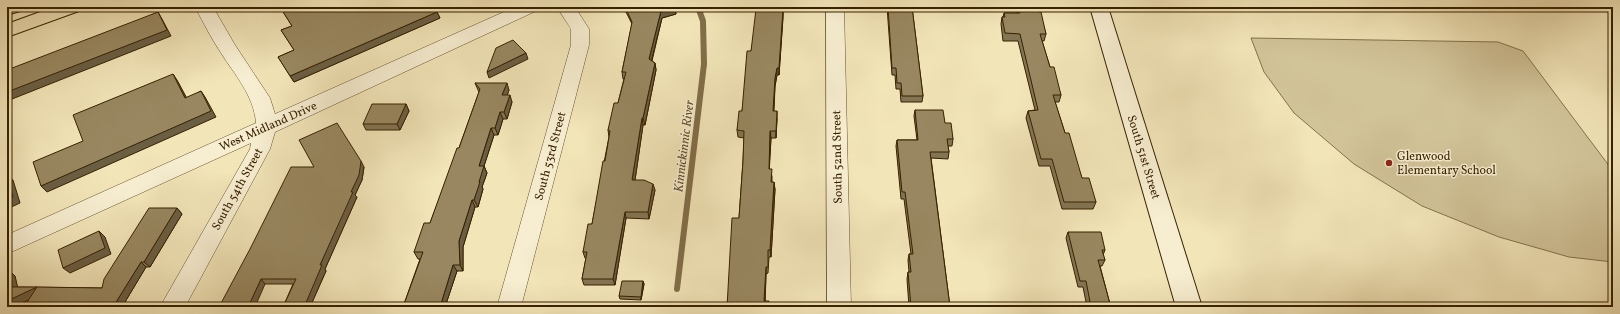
<svg xmlns="http://www.w3.org/2000/svg" width="1620" height="314" viewBox="0 0 1620 314" font-family="Vollkorn,serif">
<style>
.green{fill:#d2c499;stroke:#84724c}
.lines{fill:none;stroke-linecap:round;stroke-linejoin:round}
.stream{stroke:#816e49;stroke-width:6}
.street-casing{stroke:#66522e;stroke-width:1}
.secondary-casing{stroke:#372100;stroke-width:2}
.primary-casing{stroke:#372100;stroke-width:2}
.street{fill:#f7eed1;fill-rule:evenodd}
.secondary{fill:#f7eed1;fill-rule:evenodd}
.primary{fill:#f2e5b8;fill-rule:evenodd}
.wall{fill:#837453;stroke:#372100}
.shaded-wall{fill:#6a5e43;stroke:#372100}
.building{fill:#988760;stroke:#372100}
.poi-dot{fill:#8f2418;stroke:#f7eed1;stroke-width:1.5}
.labels{text-anchor:middle;stroke-width:3;stroke-linejoin:round;paint-order:stroke}
.street-label{font-size:12px;fill:#372100;stroke:#f7eed1}
.poi-label{font-size:12px;fill:#372100;stroke:#f7eed1;text-anchor:start}
.water-label{font-size:13px;font-style:italic;fill:#624e2a;stroke:#f7eed1}
</style>
<rect width="100%" height="100%" fill="#f2e5b8"/>
<filter id="stains"><feTurbulence type="fractalNoise" baseFrequency=".005" numOctaves="4"/><feColorMatrix values="0 0 0 0 .2 0 0 0 0 .09 0 0 0 0 .02 0 0 0 .5 -.17"/></filter>
<radialGradient id="worn" r=".72"><stop offset=".6" stop-color="#630" stop-opacity="0"/><stop offset="1" stop-color="#630" stop-opacity=".3"/></radialGradient>
<!-- green -->
<path class="green" d="M1251,38L1498,42L1523,51L1613,171V262L1569,257L1499,237L1422,206L1354,164L1294,113L1264,72Z"/>
<g class="lines">
<!-- stream -->
<path class="stream" d="M677,289L704,64L703,21L698,7"/>
<!-- street casing -->
<g class="street-casing">
<path id="street" d="M195,7H213L235,45L270,98L275,114L515,7H539L536,11L275,132L270,149L185,307H160L250,149L251,143L7,254V235L256,123C254,96 235,75 221,53C211,38 203,22 195,7Z
M557,7H575L589,29V45L521,307H497L571,45V29Z
M826,7H844L851,307H827Z
M1603,7H1613V14L1607,12Z"/>
</g>
<!-- secondary casing -->
<g class="secondary-casing">
<path id="secondary" d="M1090,7H1108L1202,307H1176Z"/>
</g>
<!-- primary casing -->
<g class="primary-casing">
<path id="primary" d="M7,7H22L20,11L7,15Z
M54,7H81L79,11L7,37V24Z"/>
</g>
<!-- street -->
<use href="#street" class="street"/>
<!-- secondary -->
<use href="#secondary" class="secondary"/>
<!-- primary -->
<use href="#primary" class="primary"/>
</g>
<!-- wall -->
<path class="wall" d="M280,7H433L437,12L440,18L294,82L278,57L294,50L281,30L292,26Z
M624,7H674L676,14L662,18L652,61L655,63L656,70L645,125H643L635,180L655,190L649,219L626,218L615,285H584L582,279L586,258H585L583,252L592,224L609,137L608,130L618,103L624,79H623L622,72L632,24L625,10Z
M887,7H912L923,96L922,102H901L900,89H896L895,75H892Z
M1017,7H1038L1046,34L1044,41H1042L1050,67L1061,95L1059,102H1055L1065,133L1082,178L1096,202L1093,209H1062L1050,166H1039L1026,118L1028,111L1035,110L1018,41H1003L1001,24L1002,17H1003L1004,13H1017L1016,10Z
M761,9H783V17L779,75H777L775,86L774,111L777,119L776,138H771L769,169L772,176V182L775,189L771,257H769L768,273L766,274L765,301L727,307L739,218L743,161L744,138L738,137L737,130L742,111L751,51Z
M475,83L509,90L507,95L512,102L507,119H503L498,135H494L484,166L487,173L482,187L483,189L478,207H475L463,247V271H457L445,307H448H403L420,259H418L414,252L430,223L459,148L479,92L478,90Z
M406,104L409,111L400,130H366L363,124Z
M915,110L945,123L953,139L952,146H948L949,152L948,159L931,158L950,307H909L907,279L908,272H909L908,260L909,254H911L904,199H901L896,146L897,140H917L914,116Z
M364,167L362,180L355,195L357,197L325,269L326,271L310,307H283L293,284H265L219,307Z
M177,208L182,214L150,267H146L122,307H24L29,300L13,307L8,270L15,276L17,287L102,288Z
M1068,232L1105,250L1103,255L1105,260L1102,266H1100L1110,304L1120,307H1087L1083,287H1078L1066,238Z
M643,281L644,284L641,300L620,299L619,296Z"/>
<!-- shaded-wall -->
<path class="shaded-wall" d="M675,7L676,14L662,18L650,66L649,59L661,11Z
M783,9V17L779,75V68Z
M158,12L162,19L171,36L7,101V92Z
M437,12L440,18L294,82L290,76Z
M526,53L528,59L489,78L487,72Z
M655,63L656,70L645,125L643,118Z
M777,68V75L775,86L773,119V111L775,78Z
M173,74L177,80L190,104L185,98Z
M507,83L509,90L505,102L502,95Z
M201,91L205,97L216,117L47,192L41,186Z
M510,95L512,102L507,119L504,112Z
M406,104L409,111L400,130L397,124Z
M777,111V119L776,138V131Z
M500,112L503,119L498,135L495,128Z
M642,118L643,125L634,187L632,180Z
M491,128L494,135L484,166L487,173L482,187L483,189L478,207L474,200L479,182V166Z
M770,131L771,138L769,176V169Z
M361,161L364,167L362,180L355,195L357,197L325,269L326,271L310,307H306L305,305L320,265L351,192Z
M7,174L13,180L20,203L7,209Z
M774,182L775,189L771,257L770,250Z
M653,184L655,190L649,219L648,212Z
M472,200L475,207L463,247V271L460,265L459,241Z
M177,208L182,214L150,267L144,262Z
M625,212L626,218L615,285L613,279Z
M99,231L105,237L111,254L70,273L63,268Z
M141,262L146,267L122,307H113Z
M453,265L457,271L445,307H440Z
M766,267V274L765,307L764,301Z
M8,270L15,276L19,293L12,287Z
M261,279L265,284L255,307H248Z
M643,281L644,284L641,300V297Z
M37,287L43,293L13,307H7V301Z"/>
<!-- building -->
<path class="building" d="M280,7H433L437,12L290,76L278,57L294,50L281,30L292,26Z
M625,7H675L661,11L649,59L655,63L643,118H642L632,180H644L653,184L648,212H625L613,279H582L587,252H583L588,224H592L603,161H605L610,131L608,130L614,103H618L626,72H622L632,22Z
M761,7H781V9H783L779,68H777L775,78L773,111H777L776,131H770L769,169H772L771,182H774L770,250H768V267H766L764,301H769L768,307H727L732,218H739L743,161L744,131L737,130L739,111H742L747,51H751L756,9H761Z
M888,7H912L923,96H902L901,83H897L896,68H892Z
M1018,7H1038L1039,12H1041L1046,34H1040L1050,67H1054L1061,95H1053L1065,133H1069L1082,178H1089L1096,202H1064L1052,159H1041L1028,111L1038,110L1020,34L1005,33L1002,17H1005L1004,13H1020Z
M158,12L167,30L7,92V70Z
M513,40L526,53L487,72L496,48Z
M173,74L185,98L201,91L211,111L41,186L33,162L83,141L73,115Z
M475,83H507L502,95H510L504,112H500L495,128H491L479,166H484L479,182H480L474,200H472L459,241L460,265H453L440,307H447H403L423,252H414L424,223H430L457,148H459L480,89Z
M372,104H406L397,124H363Z
M915,110H943L945,123H951L953,139H947L949,152H930L950,307H911L908,272H911L909,254H913L905,192H902L897,140H918Z
M337,123L361,161L359,175L351,192H353L320,265H322L305,305H307L306,307H283L296,279H261L248,307H219L250,249L291,167H314L299,140Z
M7,176L13,197L7,200Z
M149,208H177L144,262H141L113,307H24L37,287L102,288L104,279Z
M99,231L105,248L63,268L58,250Z
M1068,232H1101L1105,250H1102L1105,260H1098L1110,304H1120V307H1091L1086,281H1080Z
M7,270H8L12,287H37L7,301Z
M622,281H643L641,297L619,296Z"/>
<!-- markers -->
<circle class="poi-dot" cx="1389" cy="163" r="4"/>
<g class="labels">
<!-- street labels -->
<g class="street-label">
<text transform="translate(268 126) rotate(-24)" y="4">West Midland Drive</text>
<text transform="translate(550 156) rotate(-75)" y="4">South 53rd Street</text>
<text transform="translate(837 157) rotate(-91)" y="4">South 52nd Street</text>
<text transform="translate(1144 157) rotate(73)" y="4">South 51st Street</text>
<text transform="translate(237 189) rotate(-61)" y="4">South 54th Street</text>
</g>
<!-- poi labels -->
<g class="poi-label">
<text x="1397" y="160">Glenwood<tspan x="1397" dy="14">Elementary School</tspan></text>
</g>
<!-- water labels -->
<g class="water-label">
<text transform="translate(683 146) rotate(-83)" y="5">Kinnickinnic River</text>
</g>
</g>
<!-- margin -->
<rect width="1620" height="314" fill="none" stroke="#f2e5b8" stroke-width="24"/>
<rect x="8" y="8" width="1604" height="298" fill="none" stroke="#372100" stroke-width="2"/>
<rect x="12" y="12" width="1596" height="290" fill="none" stroke="#372100"/>
<rect width="100%" height="100%" filter="url(#stains)"/>
<rect width="100%" height="100%" fill="url(#worn)"/>
</svg>
